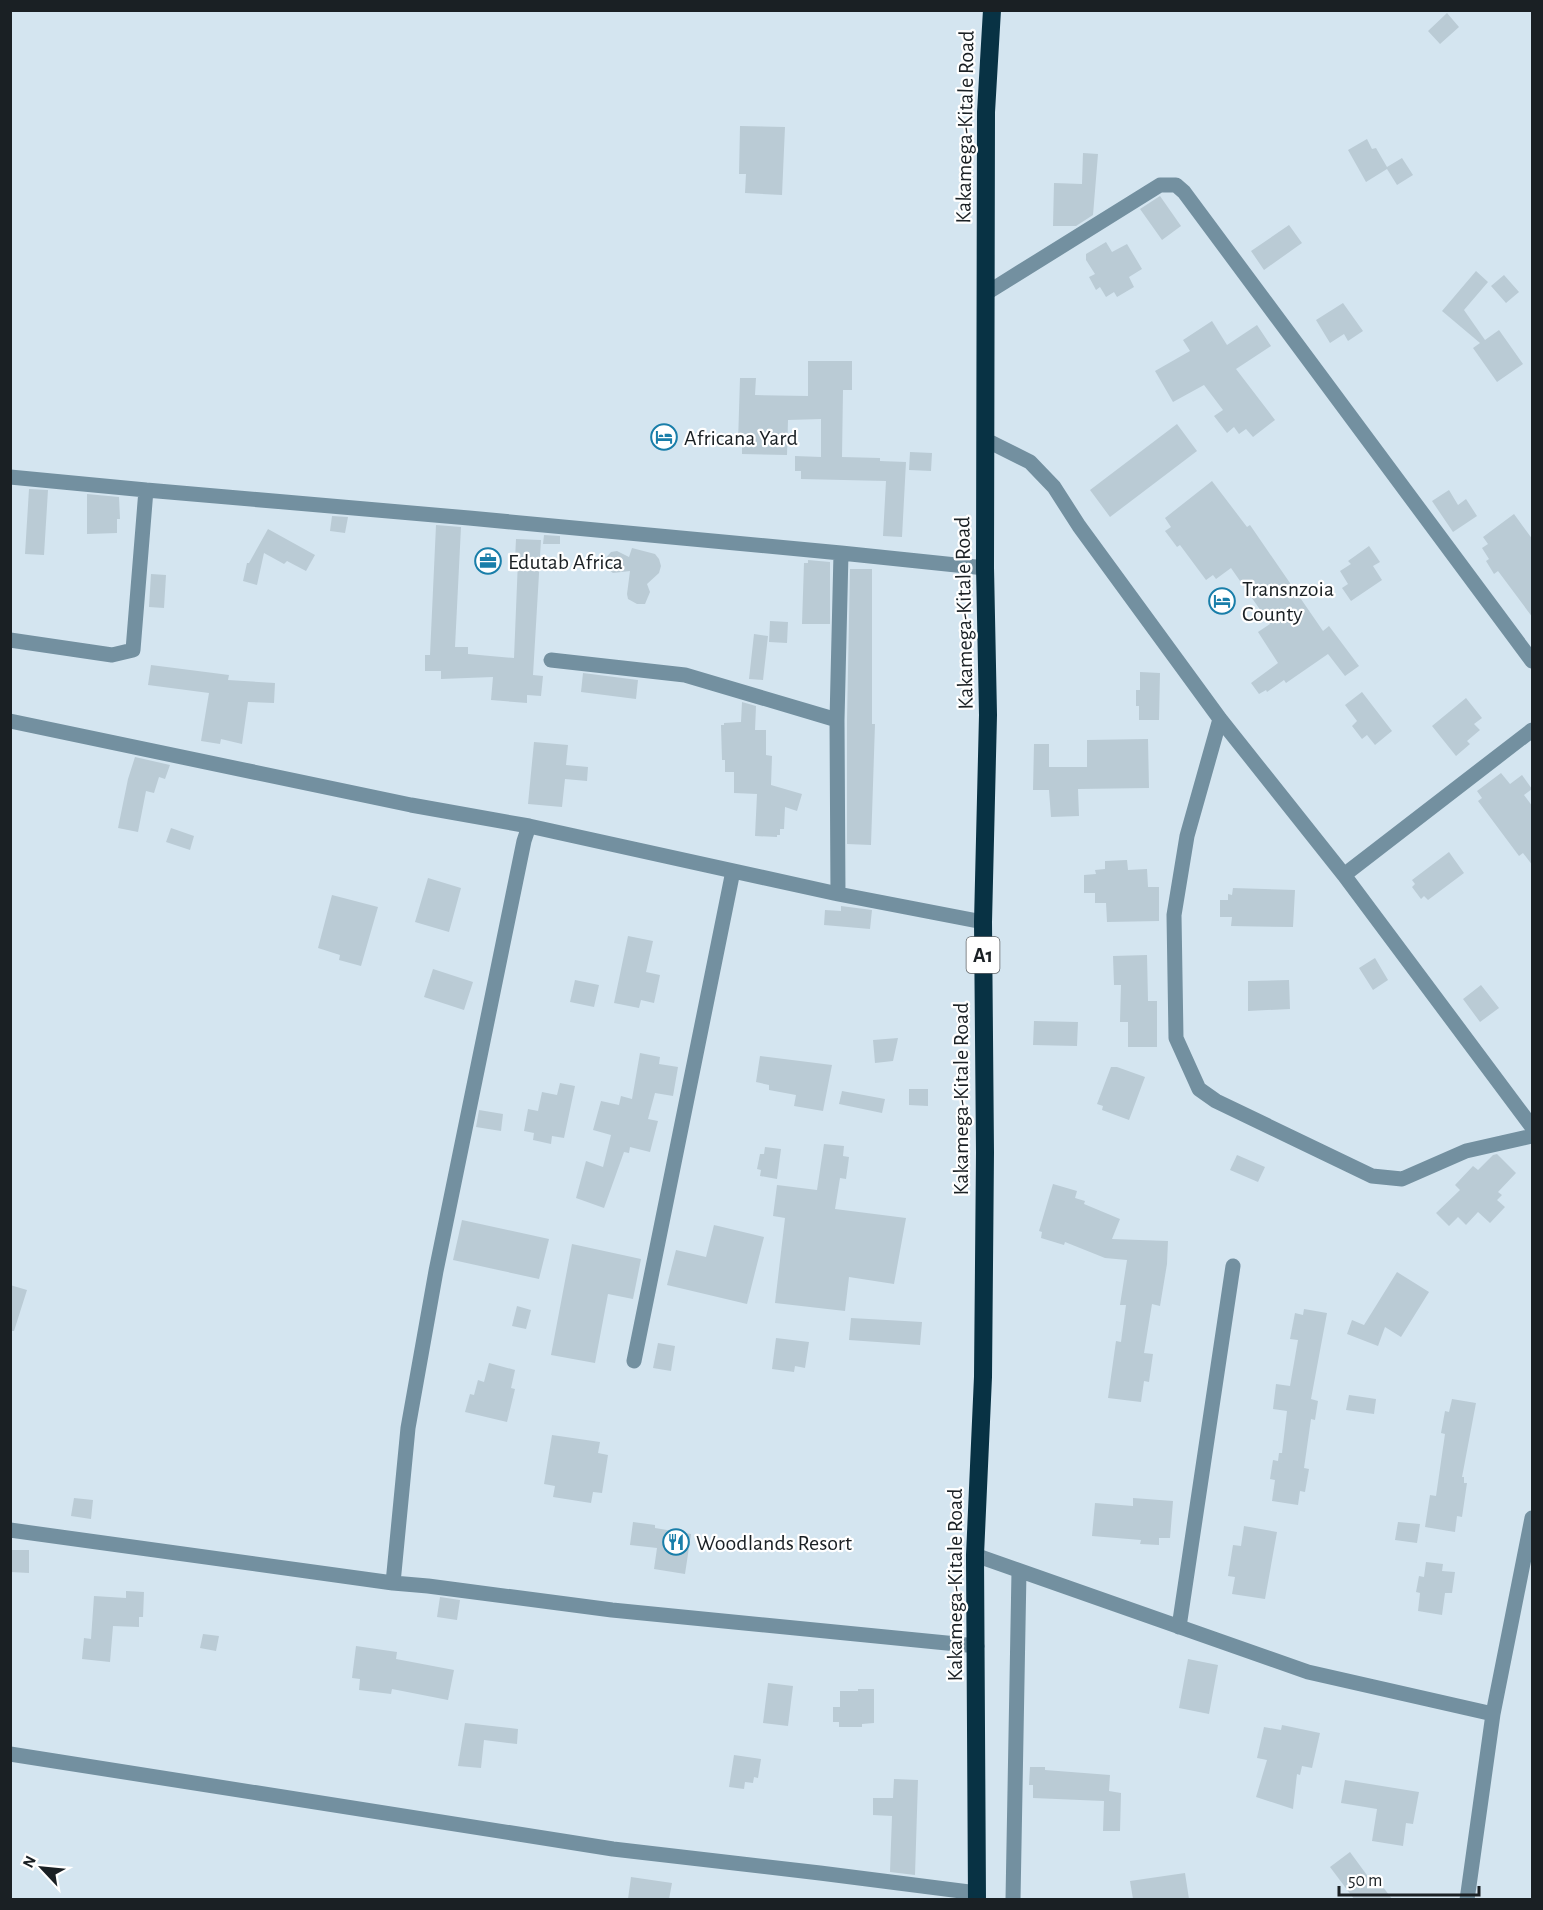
<svg xmlns="http://www.w3.org/2000/svg" width="1543" height="1910" viewBox="0 0 1543 1910" font-family="'Alegreya Sans',sans-serif">
<style>
.building{fill:#bacbd5}
.lines{fill:none;stroke-linecap:round;stroke-linejoin:round}
.minor{stroke:#7390a0;stroke-width:15}
.highway{stroke:#083244;stroke-width:18}
.labels{text-anchor:middle;stroke-width:4.5;stroke-linejoin:round;paint-order:stroke}
.shield{fill:#fff;stroke:#5f6366;stroke-width:1.5}
.shield-label{font-size:21px;font-weight:bold;fill:#1a2024}
.street-label{font-size:22px;fill:#1a2024;stroke:#fff}
.poi-label{font-size:22px;fill:#1a2024;stroke:#fff;text-anchor:start}
</style>
<rect width="100%" height="100%" fill="#d4e5f0"/>
<!-- building -->
<path class="building" d="M1447,13L1459,27L1440,44L1428,31Z
M740,126L785,127L782,195L745,193L746,174H739Z
M1367,139L1372,149L1376,148L1387,167L1402,158L1413,175L1397,185L1387,169L1366,182L1348,150Z
M1083,153L1098,154L1093,215L1076,226H1053L1054,183L1082,184Z
M1160,196L1181,226L1162,240L1140,209Z
M1289,225L1302,243L1264,270L1251,251Z
M1106,242L1112,252L1127,244L1142,269L1129,277L1134,287L1117,297L1114,292L1106,297L1100,287L1096,290L1089,277L1095,274L1086,260V254Z
M1476,271L1488,282L1464,310L1485,340L1499,330L1523,364L1497,382L1473,348L1480,343L1442,311Z
M1504,275L1519,292L1506,303L1491,286Z
M1343,303L1363,331L1348,341L1344,334L1330,343L1316,320Z
M1212,321L1227,345L1257,325L1271,346L1236,369L1275,420L1253,437L1246,429L1239,434L1234,427L1227,433L1214,416L1223,410L1204,385L1173,402L1155,371L1190,351L1183,340Z
M808,361H852V390H843L842,457L880,458V461L906,462L902,537L883,536L886,481L801,479V471H795V456L821,457V419L788,420L787,455L742,454V443H738L740,378H756L755,395L808,396Z
M1177,424L1197,451L1110,517L1090,490Z
M910,452L932,453L931,471L909,470Z
M1212,481L1247,527L1250,525L1323,631L1329,626L1359,666L1345,676L1328,654L1286,683L1284,680L1267,692L1266,690L1259,694L1251,683L1278,663L1258,632L1270,624L1231,568L1216,579L1213,575L1206,580L1180,545L1177,547L1165,531L1171,527L1165,518Z
M29,489L48,490L44,555L25,554Z
M1449,490L1458,505L1466,499L1477,516L1453,532L1432,501Z
M87,494L119,497L120,519H117V533L87,534Z
M1514,514L1533,540V618L1498,571L1494,574L1486,561L1489,559L1482,548L1488,544L1483,537Z
M332,516L348,517L345,533L330,531Z
M436,525L461,527L455,647H468V654L514,658L518,560H515L516,539L541,540L533,675L543,676L541,696L527,695V703L491,700L493,677L441,679V671H425V655H430Z
M268,529L315,555L306,571L287,561L284,564L264,553L257,585L243,581L247,563H249Z
M544,535L560,536V544H543Z
M1369,546L1380,562L1373,566L1382,580L1351,601L1342,588L1348,584L1340,571L1351,564L1348,561Z
M632,548L655,554L659,559L661,566L659,573L647,584L650,592L645,604H637L628,599L627,594L630,571L613,573L604,566V560L611,552L617,551L629,557Z
M808,560L830,562V624H802L804,563H808Z
M850,569H872V724H875L871,845L847,844V720Z
M151,574L166,575L164,608L149,607Z
M770,621L788,622L787,643L769,642Z
M754,634L768,636L763,680L749,679Z
M151,665L229,675L228,680L275,683L274,703L248,702L242,744L221,739L220,744L201,741L209,693L148,685Z
M1140,672L1160,673L1159,720H1139V706H1136V690H1140Z
M583,673L638,680L636,699L581,692Z
M1362,692L1392,731L1375,745L1367,735L1362,739L1352,726L1357,721L1345,705Z
M1466,698L1482,718L1474,724L1480,730L1467,741L1470,744L1456,756L1432,726Z
M742,702L756,706L755,730H766V755L772,756L771,785L802,794L797,811L785,807L784,829H780V835H777V837L755,836L757,794L734,793V772H725V760H722L721,725H724V723L741,722Z
M1148,739L1149,788L1078,789L1079,816L1051,817L1049,790H1033L1034,744H1049V767H1087V740Z
M534,742L568,745L566,765L588,767L587,781L565,779L562,807L528,804Z
M135,757L170,765L165,779L159,777L154,793L146,791L138,832L118,828L128,779Z
M1501,773L1510,784L1522,775L1532,789L1524,795L1533,807V866L1523,853L1519,856L1478,801L1482,798L1477,791Z
M171,828L194,836L190,850L166,842Z
M1449,852L1464,873L1428,900L1424,896L1421,899L1412,887L1415,884L1412,880Z
M1127,860L1128,870L1147,869L1148,887H1159V921L1107,922L1106,903H1095V893H1084V875L1096,874L1095,870L1105,869V861Z
M428,878L461,888L449,932L415,922Z
M1233,888L1295,890L1293,927L1231,926L1232,917H1220V900H1228V894L1232,895Z
M332,895L378,907L361,966L339,960L340,955L318,948Z
M841,906L872,910L870,929L824,925L825,910L841,911Z
M628,936L653,941L646,972L660,975L654,1003L641,1000L639,1008L614,1003Z
M1147,955L1148,1001H1157V1047H1128V1022H1120L1121,985H1114L1113,956Z
M1375,958L1388,980L1373,990L1359,968Z
M433,969L473,982L464,1010L424,997Z
M575,980L599,985L594,1007L570,1002Z
M1289,980L1290,1009L1248,1011V981Z
M1481,985L1499,1008L1480,1022L1463,999Z
M1034,1021L1078,1022L1077,1046L1033,1045Z
M898,1038L893,1061L875,1063L873,1040Z
M640,1053L660,1057L659,1064L678,1067L673,1096L655,1093L648,1119L658,1121L650,1152L630,1147L629,1153L624,1152L604,1208L576,1198L586,1161L603,1167L611,1135L593,1130L601,1101L619,1105L621,1096L632,1099Z
M760,1056L832,1065L823,1111L794,1106L796,1095L769,1090V1085L756,1082Z
M1111,1067H1117L1145,1077L1129,1120L1102,1110L1103,1106L1097,1104Z
M560,1083L575,1086L564,1138L552,1136L551,1144L533,1140L534,1133L524,1131L528,1109L538,1111L542,1092L557,1095Z
M909,1089H928V1106L909,1105Z
M842,1091L885,1099L882,1113L839,1104Z
M479,1110L503,1114L501,1131L476,1127Z
M824,1144L844,1146L843,1156L849,1157L846,1179L840,1178L835,1209L906,1218L894,1284L849,1277L845,1311L775,1303L785,1218L773,1216L777,1185L817,1190Z
M765,1147L781,1149L777,1179L760,1176L761,1170L757,1169L760,1154H764Z
M1497,1154L1516,1173L1498,1192L1502,1195L1497,1200L1505,1207L1490,1223L1478,1212L1466,1225L1458,1217L1449,1226L1436,1213L1460,1190L1455,1185L1473,1166L1478,1170L1493,1155Z
M1237,1155L1265,1167L1258,1182L1230,1170Z
M1053,1184L1077,1191L1075,1198L1085,1201L1084,1204L1120,1219L1112,1239L1168,1241L1167,1264L1160,1306L1152,1304L1144,1353L1153,1354L1149,1382L1144,1381L1141,1402L1108,1398L1116,1341L1121,1342L1126,1305H1120L1127,1260L1105,1258L1065,1242L1064,1245L1041,1238L1042,1232L1039,1231Z
M462,1220L549,1239L539,1279L453,1260Z
M714,1225L764,1237L747,1304L667,1285L676,1250L706,1257Z
M572,1244L641,1259L633,1299L608,1294L595,1363L551,1355Z
M1397,1272L1429,1292L1401,1337L1385,1327L1378,1346L1347,1334L1352,1320L1364,1325Z
M10,1285L27,1290L14,1331H10Z
M517,1306L531,1310L526,1329L512,1326Z
M1304,1309L1327,1313L1311,1399L1318,1401L1315,1420L1311,1419L1304,1468L1309,1469L1305,1492L1300,1491L1298,1505L1272,1501L1275,1480L1270,1479L1273,1460L1278,1461L1279,1453H1282L1287,1411L1273,1409L1276,1384L1290,1386L1298,1340L1290,1339L1295,1313L1303,1315Z
M851,1318L922,1322L920,1345L849,1340Z
M776,1338L809,1342L805,1368L795,1366L794,1372L772,1369Z
M658,1343L675,1346L671,1371L653,1368Z
M489,1363L515,1370L511,1388L515,1389L507,1422L465,1412L470,1394L474,1395L478,1380L484,1382Z
M1349,1395L1376,1399L1374,1414L1346,1410Z
M1452,1399L1476,1403L1462,1477H1464V1483H1467L1462,1517L1457,1516L1455,1532L1425,1527L1430,1495L1436,1496L1445,1434L1441,1433L1445,1411L1449,1412Z
M552,1435L600,1442L598,1453L608,1455L602,1493L593,1492L591,1503L553,1497L555,1486L544,1484Z
M74,1498L93,1500L91,1519L71,1516Z
M1133,1498L1173,1501L1170,1538H1159V1545L1140,1544L1141,1540L1092,1536L1095,1503L1133,1506Z
M633,1522L655,1525V1528L691,1534L685,1574L654,1569L657,1548L630,1545Z
M1398,1522L1420,1524L1417,1543L1395,1540Z
M1244,1526L1277,1532L1265,1599L1232,1594L1235,1577L1228,1576L1233,1545L1241,1546Z
M10,1550H29V1573L10,1572Z
M1426,1562L1443,1564L1442,1571L1455,1572L1452,1593H1445L1442,1615L1418,1611L1420,1593L1416,1592L1419,1576L1424,1577Z
M126,1591L144,1592L143,1617H139V1627L113,1626L110,1662L82,1659L84,1638L91,1639L94,1596L126,1598Z
M440,1597L460,1600L457,1620L437,1617Z
M203,1634L219,1636L216,1651L200,1648Z
M356,1646L397,1652L396,1659L454,1670L448,1700L392,1689L391,1694L359,1690L360,1679L352,1678Z
M1188,1659L1218,1665L1209,1714L1179,1708Z
M768,1683L793,1686L788,1726L763,1723Z
M858,1689H874V1723L862,1724V1727H839V1722H833V1707H840V1691H858Z
M465,1723L518,1729L517,1744L484,1740L481,1768L458,1766Z
M1282,1725L1320,1733L1312,1768L1302,1766L1300,1775L1297,1774L1293,1809L1256,1797L1267,1760L1257,1758L1264,1727L1281,1730Z
M734,1755L761,1759L758,1778L754,1777L753,1783L745,1782L744,1789L729,1787Z
M1030,1767H1045V1770L1110,1775L1109,1791L1121,1793L1120,1831H1103L1104,1801L1033,1798V1785H1029Z
M894,1779L918,1780L915,1875L890,1872L892,1816L873,1815V1798H893Z
M1345,1780L1419,1792L1413,1824L1406,1823L1403,1846L1372,1841L1377,1809L1341,1803Z
M1350,1852L1372,1882L1377,1879L1392,1899H1354L1330,1867Z
M1185,1873L1189,1899H1133L1130,1881Z
M631,1877L672,1883L669,1899H628Z"/>
<g class="lines">
<!-- minor -->
<path class="minor" d="M985,294L1160,185H1176L1184,192L1532,661
M986,440L1030,462L1054,487L1079,526L1220,719L1344,875L1532,1127
M10,477L146,490
M841,553L985,568
M10,640L112,655L133,650L146,490L469,518L841,553L837,720L838,894
M551,660L685,675L837,720
M1220,719L1187,836L1174,915L1176,1038L1199,1089L1216,1101L1372,1176L1402,1179L1466,1151L1532,1136
M10,721L411,805L529,826
M1344,875L1532,730
M634,1361L733,871
M10,1530L393,1583L428,1586L612,1610L977,1646
M975,1555L1308,1672L1493,1714L1467,1900
M393,1583L408,1428L436,1271L524,841L529,826L838,894L983,922
M1179,1627L1233,1266
M1493,1714L1532,1518
M10,1754L613,1849L820,1873L977,1893
M1013,1900L1019,1571"/>
<!-- highway -->
<path class="highway" d="M977,1900L975,1555L983,1377L985,1152L983,922L988,715L985,568L986,112L992,10"/>
</g>
<!-- icons -->
<defs>
<g id="hotel-ring" transform="scale(1.35)"><circle r="9.5" fill="#fff" stroke="#197ea9" stroke-width="1.5"/><path d="M-6-4.5h1.5V1H6V5H4.5V3h-9V5H-6ZM-4 0a1.8 1.8 0 1 1 3.6 0ZM.5 0V-2.5h3Q6-2.5 6 0Z" fill="#197ea9"/></g>
<g id="office-ring" transform="scale(1.35)"><circle r="9.5" fill="#fff" stroke="#197ea9" stroke-width="1.5"/><path d="M-6-3h4V-5.5h4V-3h4V5H-6ZM-1-4.5V-3h2v-1.5ZM-6 0V1H6V0Z" fill="#197ea9"/></g>
<g id="restaurant-ring" transform="scale(1.35)"><circle r="9.5" fill="#fff" stroke="#197ea9" stroke-width="1.5"/><path d="M-5-6h1v4h1v-4h1v4h1v-4h1v5L-1.5 .5V6h-2V.5L-5-1ZM5-6V6H3V1.5H1.5Q1.5-4 5-6Z" fill="#197ea9"/></g>
</defs>
<g fill-rule="evenodd">
<use href="#hotel-ring" x="664" y="437"/>
<use href="#office-ring" x="488" y="561"/>
<use href="#hotel-ring" x="1222" y="601"/>
<use href="#restaurant-ring" x="676" y="1542"/>
</g>
<g class="labels">
<!-- shield labels -->
<rect class="shield" x="966.5" y="937" width="33" height="36" rx="4.5"/>
<g class="shield-label">
<text x="983" y="962">A1</text>
</g>
<!-- street labels -->
<g class="street-label">
<text transform="translate(964 127) rotate(-89)" y="8">Kakamega-Kitale Road</text>
<text transform="translate(963 613) rotate(-91)" y="8">Kakamega-Kitale Road</text>
<text transform="translate(960 1099) rotate(-90)" y="8">Kakamega-Kitale Road</text>
<text transform="translate(954 1585) rotate(-90)" y="8">Kakamega-Kitale Road</text>
</g>
<!-- poi labels -->
<g class="poi-label">
<text x="684" y="445">Africana Yard</text>
<text x="508" y="569">Edutab Africa</text>
<text x="1242" y="596">Transnzoia<tspan x="1242" dy="25">County</tspan></text>
<text x="696" y="1550">Woodlands Resort</text>
</g>
</g>
<!-- border -->
<rect width="1543" height="1910" fill="none" stroke="#1a2024" stroke-width="24"/>
<!-- north arrow -->
<g transform="translate(42 1868) rotate(296)" stroke="#ffffff" stroke-width="4.5" paint-order="stroke">
<path d="M0-4.5L10 22L0 15L-10 22Z" fill="#1a2024"/>
<text y="-9" font-size="16" font-weight="bold" text-anchor="middle" fill="#1a2024">N</text>
</g>
<!-- scale -->
<path d="M1339 1886v9h140v-9" fill="none" stroke="#1a2024" stroke-width="3"/>
<text x="1348" y="1886" font-size="18" fill="#1a2024" stroke="#ffffff" stroke-width="4.5" paint-order="stroke">50 m</text>
</svg>
